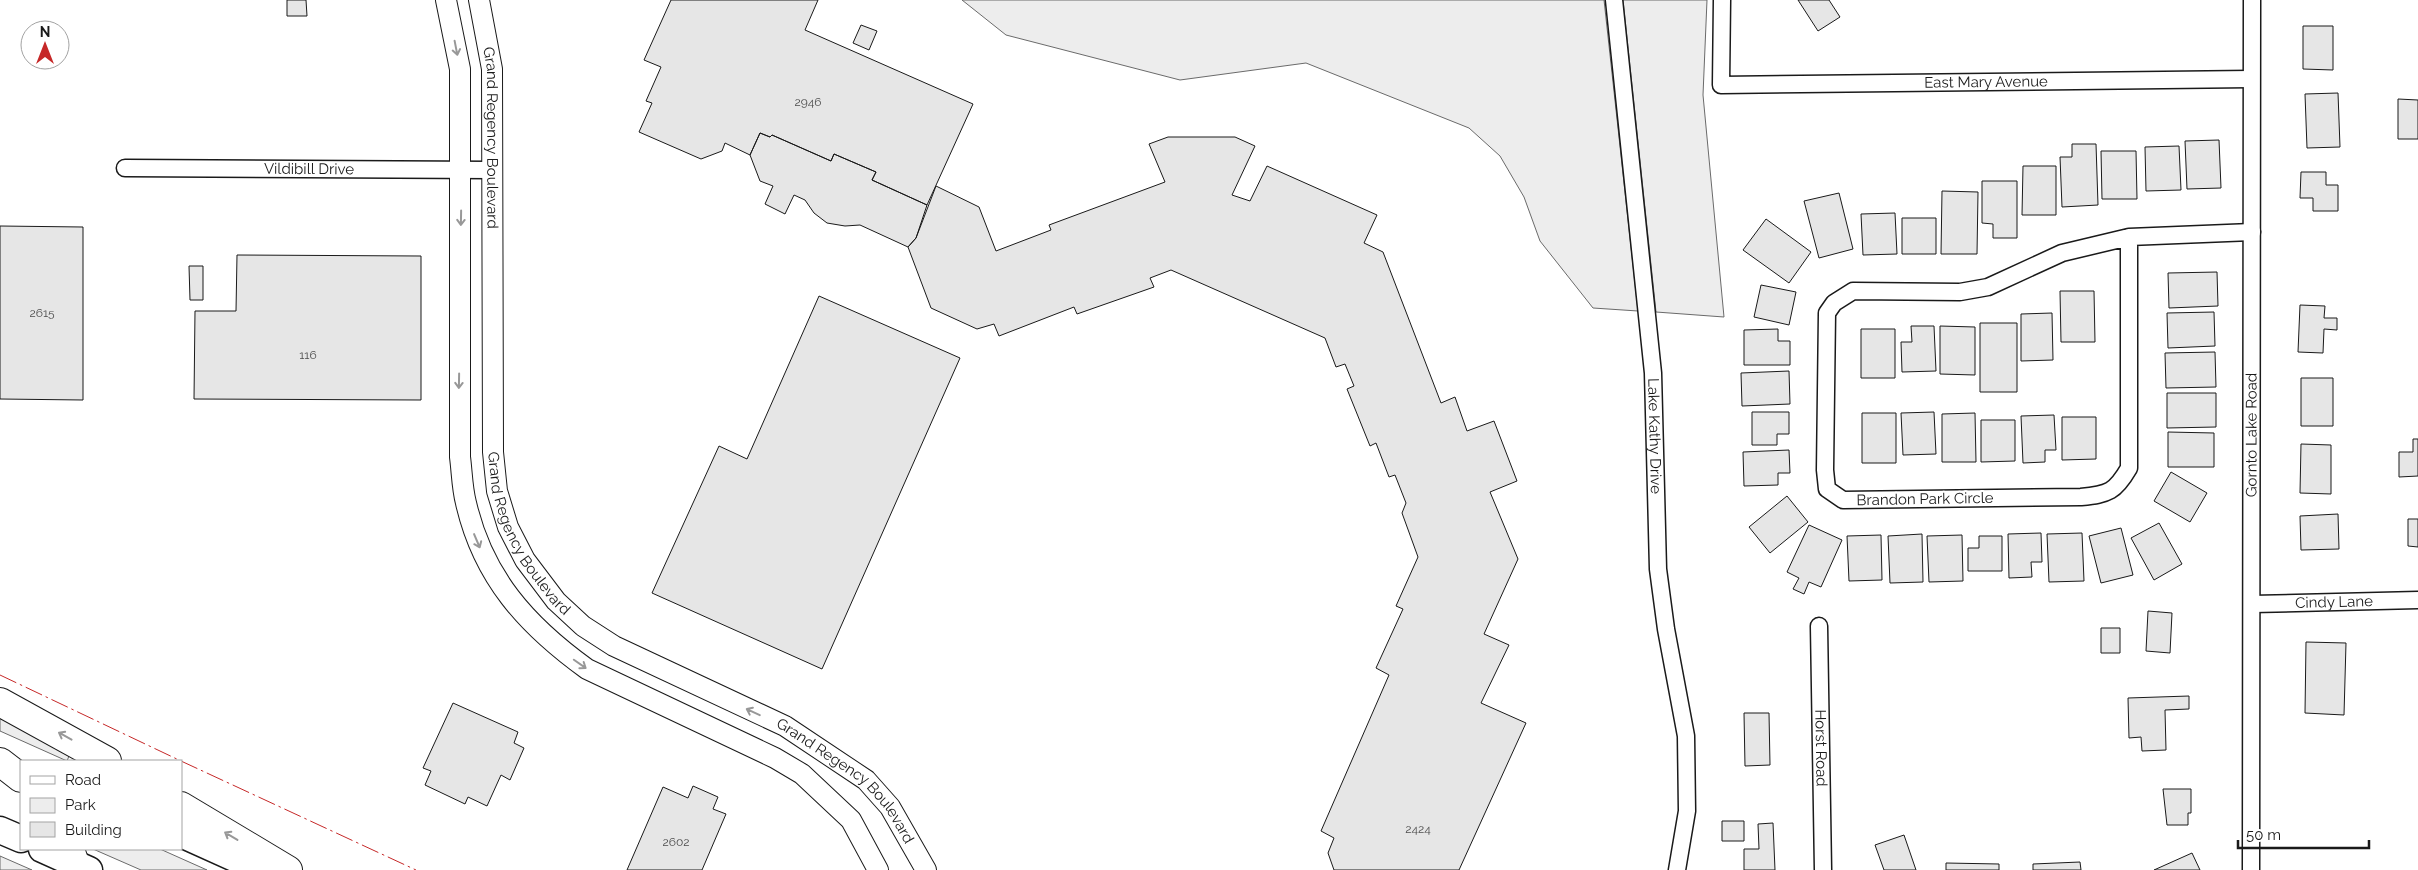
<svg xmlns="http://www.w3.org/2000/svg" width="2418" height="870" viewBox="0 0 2418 870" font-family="Raleway,sans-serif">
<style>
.green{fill:#ededed;stroke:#6a6a6a}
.building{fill:#e6e6e6;stroke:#1a1a1a}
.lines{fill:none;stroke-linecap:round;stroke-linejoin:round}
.minor-casing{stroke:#1a1a1a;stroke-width:19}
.tertiary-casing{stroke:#1a1a1a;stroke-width:22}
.trunk-casing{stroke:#1a1a1a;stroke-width:29}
.motorway-casing{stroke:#1a1a1a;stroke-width:30}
.minor{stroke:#fff;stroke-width:16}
.tertiary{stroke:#fff;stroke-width:20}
.trunk{stroke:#fff;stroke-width:26}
.motorway{stroke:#fff;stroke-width:28}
.power{stroke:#c62828;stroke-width:1;stroke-dasharray:18 4 2.5 4;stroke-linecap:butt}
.oneway{stroke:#989898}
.labels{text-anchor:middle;stroke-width:4;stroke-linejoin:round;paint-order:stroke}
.number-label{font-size:12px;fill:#4d4d4d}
.street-label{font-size:15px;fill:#1a1a1a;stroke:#fff}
</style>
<rect width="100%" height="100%" fill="#fff"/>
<!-- green -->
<path class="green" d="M962,0H1604L1638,311L1593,308L1540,241L1524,197L1500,156L1469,128L1306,63L1180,80L1006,35Z
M1623,0H1707L1703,95L1724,317L1656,312Z
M0,714L71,751L67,761L0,731Z
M93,849H160L207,870H141Z
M0,856L32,870H0Z"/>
<!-- building -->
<path class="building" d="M287,0H306L307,16H287Z
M671,0H818L805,30L973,104L927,205L872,180L876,172L834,154L831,161L772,135L770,137L760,133L750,155L725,143L722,151L701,159L639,132L652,103L646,101L661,67L644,60Z
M1798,0H1829L1840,17L1818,31Z
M861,25L877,31L869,50L853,43Z
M2303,26H2333V70L2303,69Z
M2338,93L2340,147L2307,148L2305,94Z
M2398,99L2418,100V139H2398Z
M760,133L770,137L772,135L831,161L834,154L876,172L872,180L927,205L916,238L908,247L860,225L845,226L827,223L814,213L805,200L794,195L785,214L765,204L773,186L760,181L750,155Z
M1168,137H1235L1255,146L1232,195L1250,201L1267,166L1377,215L1364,243L1383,252L1441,403L1455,397L1467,431L1494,421L1517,481L1490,492L1518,559L1484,634L1509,645L1481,703L1526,723L1459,870H1334L1328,853L1334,838L1321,831L1389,675L1376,668L1403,609L1396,606L1418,557L1402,513L1406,503L1395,475L1389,477L1376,443L1370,446L1347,389L1354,386L1345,364L1336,367L1325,338L1171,270L1150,278L1154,287L1077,314L1074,307L999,336L994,324L977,329L931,308L908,247L916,238L936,186L979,207L996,251L1051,230L1049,225L1165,182L1149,144Z
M2219,140L2221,188L2187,189L2185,141Z
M2072,144H2096L2098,205L2062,207L2060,157H2072Z
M2179,146L2181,190L2146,191L2145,147Z
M2101,151H2136L2137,199H2102Z
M2023,166H2056V215H2022Z
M2301,172H2326V185H2338V211H2313V198H2300Z
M1982,181H2017V238H1993V224L1982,223Z
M1942,191L1978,192L1977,254H1941Z
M1839,193L1853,249L1819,258L1804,201Z
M1895,213L1897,254L1863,255L1861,214Z
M1902,218H1936V254H1902Z
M1766,219L1811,252L1789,283L1743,250Z
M0,226L83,227V400L0,399Z
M237,255L421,256V400L194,399L195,311H236Z
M189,266H203V300H190Z
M2217,272L2218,306L2169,308L2168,273Z
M1761,285L1796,292L1789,325L1754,317Z
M2060,291H2094L2095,342H2061Z
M819,296L960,358L822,669L652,593L719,446L747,459Z
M2300,305L2325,306L2324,318H2337V330L2324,329L2323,353L2298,352Z
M2214,312L2215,346L2168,348L2167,313Z
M2052,313L2053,360L2021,361V314Z
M1980,323H2017V392H1980Z
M1911,326H1934L1936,371L1902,372L1901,342H1912Z
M1940,326L1975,327V375L1940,374Z
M1778,329V341H1790V365H1744V330Z
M1861,329H1895V378H1861Z
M2215,352L2216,387L2166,388L2165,353Z
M1789,371L1790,404L1742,406L1741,373Z
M2301,378H2333V426H2301Z
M2167,393H2216V427L2167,428Z
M1752,412H1789V434H1777V445H1752Z
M1934,412L1936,454L1903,455L1901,413Z
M1862,413H1896V463H1862Z
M1975,413L1976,462H1942V414Z
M2054,415L2056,450H2045V462L2023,463L2021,416Z
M2062,417H2096V459L2062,460Z
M1981,420H2015V461L1981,462Z
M2168,432L2214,433V467H2168Z
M2413,439H2418V476L2399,477V452H2413Z
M2301,444L2331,445V494L2300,493Z
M1789,450L1790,473H1778V485L1744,486L1743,452Z
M2171,472L2207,493L2190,522L2154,501Z
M1787,496L1808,522L1770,553L1749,527Z
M2338,514L2339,549L2301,550L2300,516Z
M2408,519H2418V547L2408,546Z
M2159,523L2182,564L2154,580L2131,538Z
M1809,525L1842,540L1821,587L1809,582L1804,594L1793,589L1799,578L1787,572Z
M2121,528L2133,575L2101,583L2089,536Z
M2041,533L2042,562H2031L2032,577L2009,578L2008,534Z
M2082,533L2084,581L2049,582L2047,534Z
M1922,534L1923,582L1890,583L1888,536Z
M1881,535L1882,580L1849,581L1847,536Z
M1962,535L1963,581L1929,582L1927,536Z
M1979,536H2002V571H1968V548H1979Z
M2148,611L2172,613L2170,653L2146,651Z
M2101,628H2120V653H2101Z
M2306,642L2346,643L2344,715L2305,713Z
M2189,696V709L2165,710L2166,750L2142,751L2141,737L2129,738L2128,698Z
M453,703L518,732L514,743L524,748L510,780L501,775L487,806L468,797L465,804L425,785L431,771L423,768Z
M1744,713H1769L1770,765L1745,766Z
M693,786L718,797L713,809L726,814L702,870H627L663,787L688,798Z
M2163,789H2191V813H2188V825H2167Z
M1722,821H1744V841H1722Z
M1773,823L1775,870H1744V849H1759L1758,824Z
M1904,835L1916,870H1884L1875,845Z
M2192,853L2200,870H2154Z
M2080,862L2081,870H2033V864Z
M1946,863L1999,864V870H1946Z"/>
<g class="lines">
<!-- minor casing -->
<g class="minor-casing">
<g id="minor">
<path id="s1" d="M1614,0L1653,373L1658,569L1666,629L1686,736L1687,811L1677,870"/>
<path id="s2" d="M1722,0L1721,85L2251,79"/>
<path id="s3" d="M125,168L492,170"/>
<path d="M2129,237V468C2115,492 2109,494 2081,497L1843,500L1827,489L1825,470L1827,313L1834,303L1853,291L1960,292L1988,287L2062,253L2129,237L2252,232"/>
<path id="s4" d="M2252,604L2418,600"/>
<path id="s5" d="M1819,626L1823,870"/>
<path id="s6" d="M2251,870L2252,0"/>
</g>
</g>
<!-- tertiary casing -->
<g class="tertiary-casing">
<g id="tertiary">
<path d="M446,0L460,69V457C462,472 462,488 466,503C483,577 526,625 587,669L775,758L802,774L851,820L878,870"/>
<path id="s7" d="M479,0L492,69L493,452L497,491L508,527L525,560L556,601L583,626L614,646L785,726L866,780L890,807L926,870"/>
</g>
</g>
<!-- trunk casing -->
<g class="trunk-casing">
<path id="trunk" d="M0,830L21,839
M181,834L261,870
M42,849L89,870"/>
</g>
<!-- motorway casing -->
<g class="motorway-casing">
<path id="motorway" d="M0,702L107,761
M0,762L21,778
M181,806L288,870
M70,849L77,870"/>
</g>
<!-- minor -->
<use href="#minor" class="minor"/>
<!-- tertiary -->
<use href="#tertiary" class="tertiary"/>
<!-- trunk -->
<use href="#trunk" class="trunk"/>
<!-- motorway -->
<use href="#motorway" class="motorway"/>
<!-- power -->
<path class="power" d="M0,675L181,761
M181,761L416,870"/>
</g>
<!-- one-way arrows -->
<defs><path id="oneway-shaft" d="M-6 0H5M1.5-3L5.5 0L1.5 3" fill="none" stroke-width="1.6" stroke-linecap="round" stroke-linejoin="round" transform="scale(1.25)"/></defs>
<g class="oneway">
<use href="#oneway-shaft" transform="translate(456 48) rotate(79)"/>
<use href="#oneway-shaft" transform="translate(461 218) rotate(91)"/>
<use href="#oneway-shaft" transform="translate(459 381) rotate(91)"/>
<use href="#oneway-shaft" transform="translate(477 541) rotate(67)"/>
<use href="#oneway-shaft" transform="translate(580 664) rotate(35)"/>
<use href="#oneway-shaft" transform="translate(753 712) rotate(-155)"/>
<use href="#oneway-shaft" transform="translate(65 736) rotate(-151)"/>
<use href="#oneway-shaft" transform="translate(231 836) rotate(-149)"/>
</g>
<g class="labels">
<!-- number labels -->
<g class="number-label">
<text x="808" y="106">2946</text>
<text x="42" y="317">2615</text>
<text x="308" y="359">116</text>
<text x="1418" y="833">2424</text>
<text x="676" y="846">2602</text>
</g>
<!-- street labels -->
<g class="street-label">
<text dy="5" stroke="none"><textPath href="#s2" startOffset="350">East Mary Avenue</textPath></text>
<text dy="5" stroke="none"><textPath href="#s7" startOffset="139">Grand Regency Boulevard</textPath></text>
<text dy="5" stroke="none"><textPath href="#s3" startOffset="184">Vildibill Drive</textPath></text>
<text dy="5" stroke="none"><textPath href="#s6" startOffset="435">Gornto Lake Road</textPath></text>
<text dy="5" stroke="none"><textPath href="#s1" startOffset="438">Lake Kathy Drive</textPath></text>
<text transform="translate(1925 499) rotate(-1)" y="5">Brandon Park Circle</text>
<text dy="5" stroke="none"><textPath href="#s7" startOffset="544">Grand Regency Boulevard</textPath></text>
<text dy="5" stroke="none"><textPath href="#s4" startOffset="82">Cindy Lane</textPath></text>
<text dy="5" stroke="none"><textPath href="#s5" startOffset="122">Horst Road</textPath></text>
<text dy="5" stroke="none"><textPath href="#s7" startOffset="964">Grand Regency Boulevard</textPath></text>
</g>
</g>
<!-- legend -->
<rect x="20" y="760" width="162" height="90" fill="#ffffff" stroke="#a3a3a3"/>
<rect x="30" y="776" width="25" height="8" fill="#ffffff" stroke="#a3a3a3"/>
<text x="65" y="785" font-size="15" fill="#1a1a1a">Road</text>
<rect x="30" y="798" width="25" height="15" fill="#ededed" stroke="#a3a3a3"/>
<text x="65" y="810" font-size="15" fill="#1a1a1a">Park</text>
<rect x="30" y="822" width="25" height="15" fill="#e6e6e6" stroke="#a3a3a3"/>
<text x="65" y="835" font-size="15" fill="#1a1a1a">Building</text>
<!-- north arrow -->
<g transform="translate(45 45)"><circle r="24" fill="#ffffff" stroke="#a3a3a3"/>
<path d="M0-4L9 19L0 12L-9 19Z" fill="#c62828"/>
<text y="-8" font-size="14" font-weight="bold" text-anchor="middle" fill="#1a1a1a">N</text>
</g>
<!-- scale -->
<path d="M2238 840v8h131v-8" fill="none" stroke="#1a1a1a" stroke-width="2.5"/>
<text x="2246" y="840" font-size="15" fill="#1a1a1a" stroke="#ffffff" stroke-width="4" paint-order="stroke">50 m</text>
</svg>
